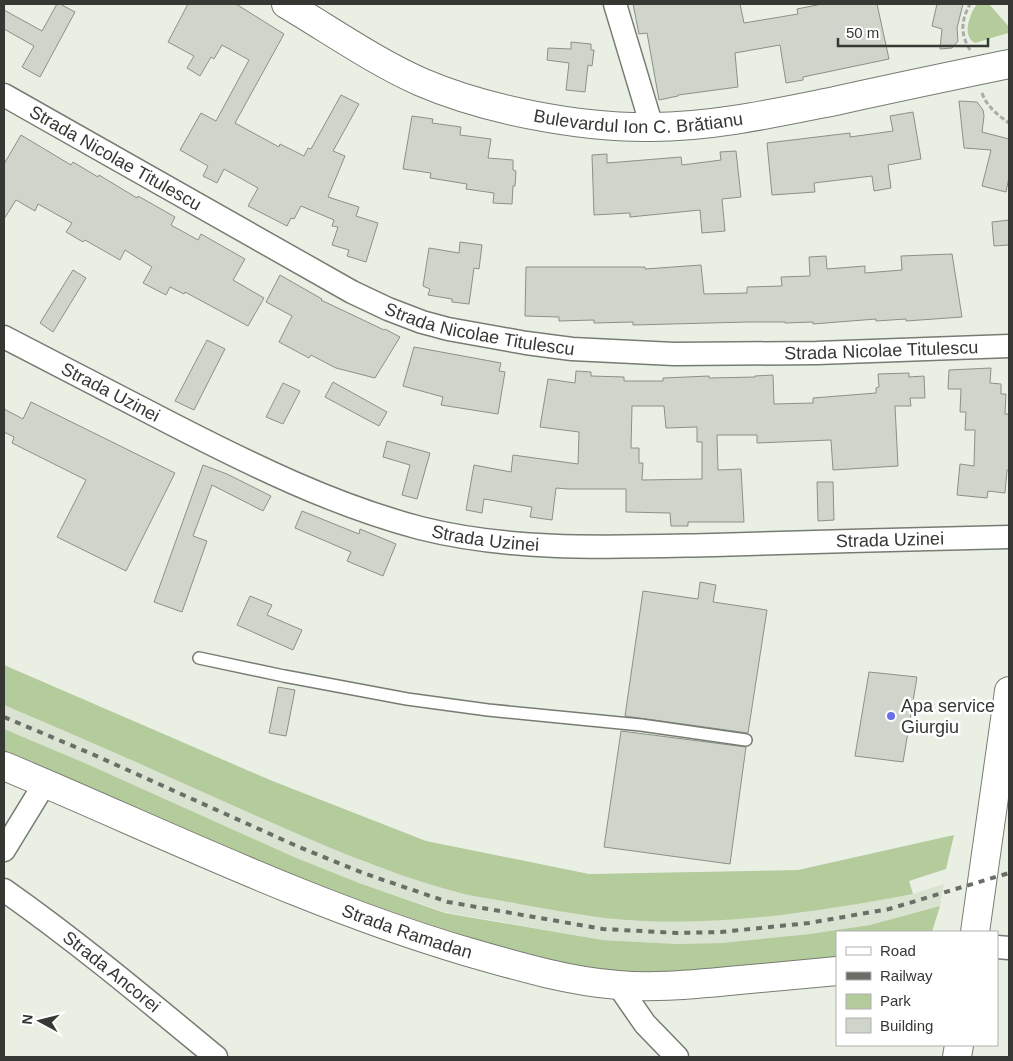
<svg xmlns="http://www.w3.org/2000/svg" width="1013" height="1061" viewBox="0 0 1013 1061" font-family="Helvetica,sans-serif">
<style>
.built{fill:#dae2d1}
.green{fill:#b4cb9c}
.building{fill:#d0d5cb;stroke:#8c9187;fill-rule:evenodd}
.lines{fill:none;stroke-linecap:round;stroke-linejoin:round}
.lane-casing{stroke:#777c72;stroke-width:14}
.street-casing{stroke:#777c72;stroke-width:25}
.secondary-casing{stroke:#777c72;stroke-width:30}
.primary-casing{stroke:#777c72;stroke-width:30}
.path{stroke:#a9ada4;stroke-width:3;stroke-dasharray:5 2.5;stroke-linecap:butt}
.lane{stroke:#fff;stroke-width:11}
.street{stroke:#fff;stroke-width:22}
.secondary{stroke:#fff;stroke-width:28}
.primary{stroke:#fff;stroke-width:28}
.rail{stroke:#6b6e68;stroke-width:4;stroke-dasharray:6 6;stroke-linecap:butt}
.poi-dot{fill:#6b6ee7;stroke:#fff;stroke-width:2}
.labels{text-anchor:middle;stroke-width:5;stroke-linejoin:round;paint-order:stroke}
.street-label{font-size:18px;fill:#353833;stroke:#fff}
.poi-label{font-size:18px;fill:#353833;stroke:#fff;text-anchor:start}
</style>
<rect width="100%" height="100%" fill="#eaefe4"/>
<!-- built -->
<path class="built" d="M4,705L367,863L451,891L604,918L678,921L720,920L807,912L913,894L944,884L940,906L870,925L810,934L721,943L677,944L602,940L445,912L359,883L294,857L87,764L4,729Z"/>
<!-- green -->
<path class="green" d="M977,4H989L1009,27L1008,33L975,43C961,36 970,13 977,4Z
M4,665L270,780L426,841L589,874L798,870L954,835L946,869L909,881L913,894C812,913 707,929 604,918C576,914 547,909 519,904C496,899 472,897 449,890C371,868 297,834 223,801C150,768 77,736 4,705Z
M4,729L87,764L294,857L359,883L445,913L602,940L677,944L721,943L810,934L870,925L940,906L932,932H837V958C800,961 764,964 727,967C692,970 657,974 622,971C557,966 493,945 431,925C285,877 145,812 4,752Z"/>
<!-- building -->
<path class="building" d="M57,4H60L75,12L40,77L22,67L34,46L4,29V10L42,31Z
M188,4H236L284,34L235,123L279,147L280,144L304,156L308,148L311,149L341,95L359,104L333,151L345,156L328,197L359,207L356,216L378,223L366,262L347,256L349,250L332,245L338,227L332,226L334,220L301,206L294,219L291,218L287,226L248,206L258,188L224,169L217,183L203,176L208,166L180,150L201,113L216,121L249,60L222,45L214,59L211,57L200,76L187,68L194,56L168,42Z
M633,4H740L744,23L798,14L797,9L822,4H877L889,59L803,77V80L786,83L780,45L735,53L738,87L678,95V96L659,100L647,33L639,34Z
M937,4H963L957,28L958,41L952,48L940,49L942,29L932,26Z
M571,42L591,44V50H594L592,66L588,65L585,92L566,90L569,63L547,60L548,48L571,49Z
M959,101L977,102L983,110L984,116L982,132L1009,139V177L1006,192L982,186L991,150L964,148Z
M913,112L921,159L888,165L891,188L874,191L872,176L814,183L815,192L772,195L767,143L850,133V137L893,131L890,116Z
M412,116L433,119L432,123L461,127L460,135L491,139L488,158L513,160V170L516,171L515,186H513L512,204L493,203L494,193L466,189L467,184L430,178L431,173L403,169Z
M21,135L71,165L73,162L98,177L99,175L137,198L138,196L175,217L171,225L198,240L201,234L245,259L233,280L264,298L248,326L185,292L184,294L170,287L166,295L143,283L152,267L125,250L120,260L85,240L83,242L66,232L72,223L38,204L35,211L16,200L4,219V164Z
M736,151L741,197L722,199L725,231L702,233L700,210L630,217V213L594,215L592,155L607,154V163L681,157L682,165L721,160L720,152Z
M1009,220V245L994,246L992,222Z
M460,242L482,245L479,269L474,268L469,304L452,302V299L428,295L430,289L423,286L429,248L459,253Z
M952,254L962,317L906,321V319L876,321V319L813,324V322L785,323V322H748L633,325V322L594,323V320L559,321V317L525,316L526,267H645V269L701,265L704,294L747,293V287L782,286L781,277L810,276L809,257L826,256L827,269L865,266V273L902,270L901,256Z
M73,270L86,278L53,332L40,323Z
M280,275L322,299L321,300L384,330L385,329L400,337L375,378L336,368L311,355L309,358L279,342L292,316L266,302Z
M207,340L225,349L194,410L175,401Z
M414,347L501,363L499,371L505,372L498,414L441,405L443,397L403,386Z
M991,368L990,383L1001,384V394H1006L1005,414H1009V470H1007L1005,493L988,491L987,498L957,495L960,464L974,466L975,430H965L966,412H960L961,389H948L949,370Z
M576,371L591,372V376L624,377V381H663V378L709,376V378L755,377V376L773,375L774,404L813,403V398L876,393V388L879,387L878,374L909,373V377L924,376L925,398H910L911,406H895L898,466L833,470L831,440L757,443V435H717L718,470L741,469L744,522H688V526H671L670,513L626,512V489H568L556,488L552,520L530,517L532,507L484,499L482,513L466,510L474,465L511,472L513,455L578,464L579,432L540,427L548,379L575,383ZM632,406H664L666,428L697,427V442H702V479L642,480L643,463H639V448H631Z
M333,382L387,412L379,426L325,397Z
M283,383L300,391L283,424L266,417Z
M31,402L175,473L126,571L57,537L86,480L12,443L14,437L4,432V409L23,419Z
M387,441L430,453L417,499L402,495L410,465L383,457Z
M203,465L227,474L271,496L263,511L212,485L193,536L207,541L182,612L154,602Z
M817,482H833L834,520L818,521Z
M302,511L359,534L360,529L396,544L383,576L347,561L351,552L295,528Z
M700,582L716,585L713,602L767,610L748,733L625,716L643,591L698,599Z
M250,596L272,605L267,615L302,630L293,650L237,625Z
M869,672L917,677L903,762L855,756Z
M278,687L295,690L286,736L269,733Z
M621,731L746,747L730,864L604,847Z"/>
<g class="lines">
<!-- lane casing -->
<g class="lane-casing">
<path id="lane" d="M199,658L284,676L407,699L488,710L641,725L746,740"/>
</g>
<!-- street casing -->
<g class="street-casing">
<g id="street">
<path d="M615,4L652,127"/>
<path id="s1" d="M4,95L352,292L388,309L422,322L448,329L526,343L572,349L674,354L817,353L1009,346"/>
<path id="s2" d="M4,337C60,366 116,395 172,424C252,465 333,505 420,528C515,552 616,547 714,545C812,542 911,539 1009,537"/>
<path d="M4,850L45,783"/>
<path id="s3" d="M4,890C78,942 147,1000 216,1057"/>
<path d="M997,947L1009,948"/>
<path d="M618,985L645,1024L677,1057"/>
</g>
</g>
<!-- secondary casing -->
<g class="secondary-casing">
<g id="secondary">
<path id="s4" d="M4,766C157,830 308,905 468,952C517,966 567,981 618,985C651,988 685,985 719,982C758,978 797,975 837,971"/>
</g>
</g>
<!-- primary casing -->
<g class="primary-casing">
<g id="primary">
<path id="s5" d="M286,4C330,30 374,61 421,82C486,110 580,128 651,127C712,127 775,113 835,101C893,88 951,76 1009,64"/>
<path d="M975,932L1009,691"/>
<path d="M957,1057L959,1045"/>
</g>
</g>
<!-- path -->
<path class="path" d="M970,50C960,33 961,21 970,4
M982,93C987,107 998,115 1009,123"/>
<!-- lane -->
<use href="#lane" class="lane"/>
<!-- street -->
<use href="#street" class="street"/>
<!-- secondary -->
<use href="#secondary" class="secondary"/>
<!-- primary -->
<use href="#primary" class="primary"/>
<!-- rail -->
<path class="rail" d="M4,717L92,754L299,847L363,873L448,902L603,929L678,933L721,932L809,923L889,909L1009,873"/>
</g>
<!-- markers -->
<circle class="poi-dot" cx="891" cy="716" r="5"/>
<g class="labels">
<!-- street labels -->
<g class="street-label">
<text dy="6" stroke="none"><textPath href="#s5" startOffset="379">Bulevardul Ion C. Brătianu</textPath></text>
<text dy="6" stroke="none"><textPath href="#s1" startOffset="128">Strada Nicolae Titulescu</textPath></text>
<text dy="6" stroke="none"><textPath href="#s1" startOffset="534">Strada Nicolae Titulescu</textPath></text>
<text dy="6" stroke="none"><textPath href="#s1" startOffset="938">Strada Nicolae Titulescu</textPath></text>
<text dy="6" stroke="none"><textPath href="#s2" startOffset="120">Strada Uzinei</textPath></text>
<text dy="6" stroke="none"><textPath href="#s2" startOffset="525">Strada Uzinei</textPath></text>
<text dy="6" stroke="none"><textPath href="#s2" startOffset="930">Strada Uzinei</textPath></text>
<text dy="6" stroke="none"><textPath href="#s4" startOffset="436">Strada Ramadan</textPath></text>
<text dy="6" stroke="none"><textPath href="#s3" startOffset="135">Strada Ancorei</textPath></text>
</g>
<!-- poi labels -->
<g class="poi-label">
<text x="901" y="712">Apa service<tspan x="901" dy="21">Giurgiu</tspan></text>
</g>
</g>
<!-- border -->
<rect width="1013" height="1061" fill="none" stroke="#353833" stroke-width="10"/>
<!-- legend -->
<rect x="836" y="931" width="162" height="115" fill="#ffffff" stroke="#aeafad"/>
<rect x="846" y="947" width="25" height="8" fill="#ffffff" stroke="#aeafad"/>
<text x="880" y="956" font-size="15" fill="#353833">Road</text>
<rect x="846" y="972" width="25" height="8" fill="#6b6e68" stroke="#aeafad"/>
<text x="880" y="981" font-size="15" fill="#353833">Railway</text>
<rect x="846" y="994" width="25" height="15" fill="#b4cb9c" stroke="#aeafad"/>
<text x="880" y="1006" font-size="15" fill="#353833">Park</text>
<rect x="846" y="1018" width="25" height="15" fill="#d0d5cb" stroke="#aeafad"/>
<text x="880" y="1031" font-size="15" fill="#353833">Building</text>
<!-- north arrow -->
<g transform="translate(40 1021) rotate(277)" stroke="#ffffff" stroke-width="4" paint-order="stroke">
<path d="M0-4L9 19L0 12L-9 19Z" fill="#353833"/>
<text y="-8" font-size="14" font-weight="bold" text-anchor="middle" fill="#353833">N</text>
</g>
<!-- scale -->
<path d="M838 38v8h150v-8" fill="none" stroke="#353833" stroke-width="2.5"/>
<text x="846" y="38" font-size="15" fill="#353833" stroke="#ffffff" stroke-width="4" paint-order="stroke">50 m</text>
</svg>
